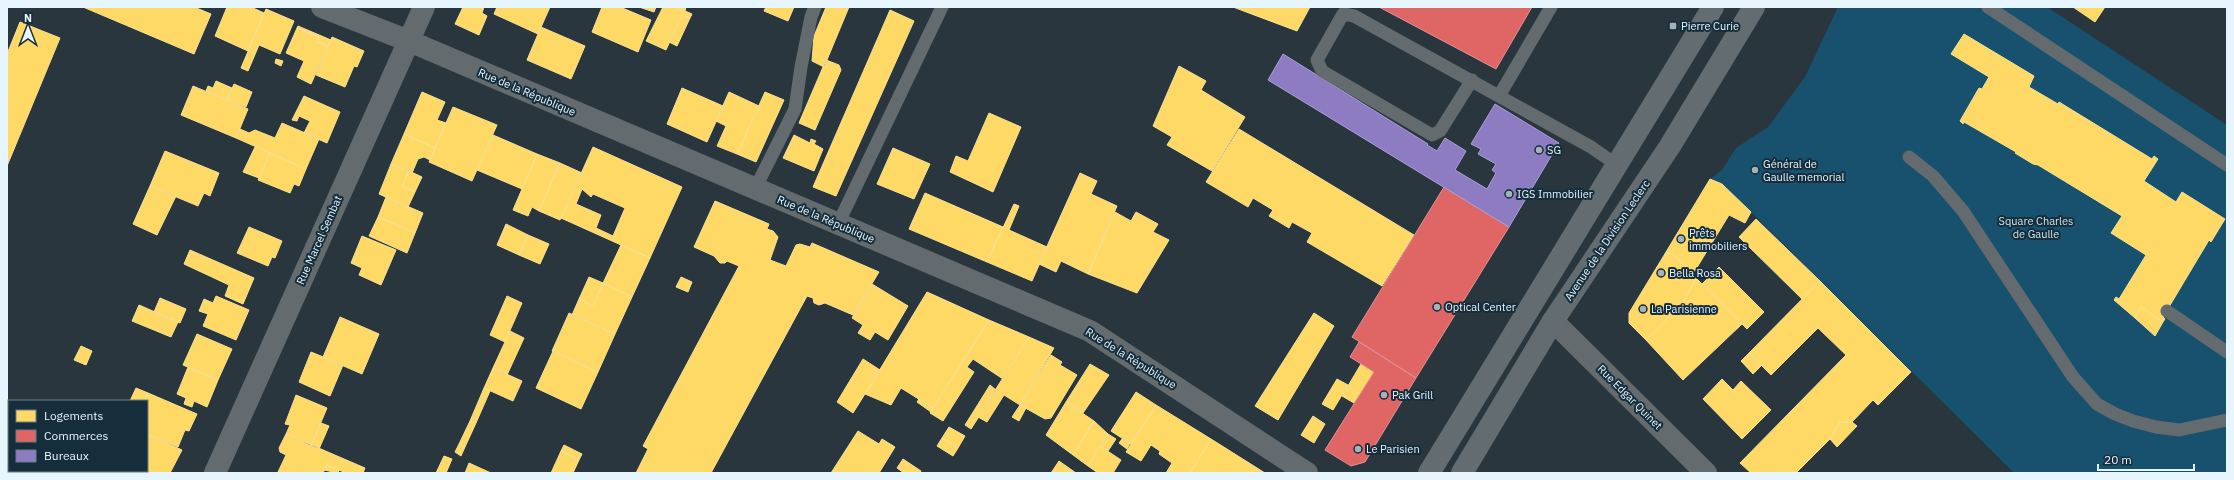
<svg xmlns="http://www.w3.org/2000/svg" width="2234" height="480" viewBox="0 0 2234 480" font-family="'IBM Plex Sans',sans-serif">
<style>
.green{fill:#18516e}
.homes{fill:#ffd966;stroke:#f8e194;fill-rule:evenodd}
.shops{fill:#e06666;stroke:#e29194}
.offices{fill:#8e7cc3;stroke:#a9a0d5}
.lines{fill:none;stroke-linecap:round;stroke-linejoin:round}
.service{stroke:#646b6f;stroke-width:13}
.minor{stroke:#646b6f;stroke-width:22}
.primary{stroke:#626c71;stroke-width:22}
.poi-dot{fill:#a4b2bb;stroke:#162e3c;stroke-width:1.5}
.labels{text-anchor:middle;stroke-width:4;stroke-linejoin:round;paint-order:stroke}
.poi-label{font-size:11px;fill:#e7f5ff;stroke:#162e3c;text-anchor:start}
.street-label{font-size:11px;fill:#e7f5ff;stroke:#162e3c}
.park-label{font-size:11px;fill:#cde3f0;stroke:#162e3c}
</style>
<rect width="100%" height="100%" fill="#29363e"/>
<!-- green -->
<path class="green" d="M1838,7H2047L2227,125V473H2014L1723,184L1710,179L1722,170L1736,148L1768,127L1805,77Z"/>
<!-- homes -->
<path class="homes" d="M83,7H194L211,14L194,54Z
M227,7H251L264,13L248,51L215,36Z
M463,7H484L482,13L487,16L479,35L455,24Z
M497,7H550L538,34L494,14Z
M602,7H620L651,20L638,52L592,32Z
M639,7H656L654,12Z
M663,7H676L692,14L690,18L682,15L666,50L646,41Z
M676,7H686L685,11Z
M766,7H794L788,21L764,11Z
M826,7H849L824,67L812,61L814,36Z
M1233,7H1310L1297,31Z
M2073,7H2105L2095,22Z
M266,9L294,21L280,54L259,45L248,71L241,68Z
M890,10L914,21L836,196L813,187Z
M682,15L690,18L677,46L669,42Z
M20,22L60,38L7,166V54Z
M298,26L331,40L328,46L317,42L319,37L297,28Z
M541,27L585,46L571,79L527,60Z
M297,28L319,37L317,42L328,46L311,84L297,77L304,61L286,53Z
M1964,34L2034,76L2029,87L2058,104L2059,102L2152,159L2154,156L2158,159L2144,181L2176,202L2182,192L2225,219L2211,242L2209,240L2163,317L2165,319L2163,322L2141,307L2135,318L2114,300L2116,297L2119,299L2146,255L2111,233L2122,216L2038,165L2033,164L2015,153L2016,152L1964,122L1963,124L1960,121L1979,88L1982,89L1989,77L1951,54Z
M332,37L364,51L357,67L354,66L345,87L316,75Z
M276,59L283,61L281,66L275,63Z
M826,60L839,65L841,70L815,130L799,123Z
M1179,66L1206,81L1201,90L1245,117L1212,171L1167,145L1172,137L1153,126Z
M216,81L232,88L227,100L206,91L208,86L213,88Z
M234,84L252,92L246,107L227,100Z
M193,86L248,109L236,138L181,115Z
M682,88L723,106L707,142L667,124Z
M422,92L445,102L437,120L446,123L435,148L404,134Z
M729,92L759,106L737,154L717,146L726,126L716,121Z
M765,92L784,100L756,162L737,154Z
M304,96L340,112L327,143L304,133L310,121L299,116L297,121L292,120Z
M453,107L497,125L472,181L429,162Z
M989,113L1021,127L993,192L950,172L956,156L968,161Z
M282,123L319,139L306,169L236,138L240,129L249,133L255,130L275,138Z
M1239,129L1414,235L1382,286L1307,242L1312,233L1292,222L1289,228L1269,216L1273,210L1253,198L1248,207L1206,182Z
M404,134L435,148L430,160L424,157L418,159L412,173L391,164Z
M493,135L537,154L522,189L477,170Z
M794,135L810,143L811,139L816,141L814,144L823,149L814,171L783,158Z
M255,147L270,153L259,178L243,172Z
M593,147L682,187L650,258L561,218ZM582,189L591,197L593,194L625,208L613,236L596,228L601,215L576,204Z
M893,148L930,164L914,199L877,184Z
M165,151L219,173L210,196L204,193L198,206L150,186Z
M270,153L306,169L299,186L294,184L290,193L258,180Z
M537,154L560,163L539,211L532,207L528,216L513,210Z
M560,163L582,173L560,220L539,211Z
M391,164L409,171L402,186L415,192L408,207L379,194Z
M409,171L422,177L415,192L402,186Z
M1080,173L1097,181L1091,194L1117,206L1088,274L1061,261L1056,272L1039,264Z
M1710,179L1722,184L1751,212L1745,223L1729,215L1693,274L1675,256L1666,252Z
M150,186L176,196L157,235L133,224Z
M925,193L1003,227L987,262L909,229Z
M386,197L423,213L415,233L378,217Z
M715,201L769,224L767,229L773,231L778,237L770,260L786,266L796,245L800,244L810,247L812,243L879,272L853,315L825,303L819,305L814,303L813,298L807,296L711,473H636L648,449L643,446L739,266L727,261L725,263H720L714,256L694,247Z
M1014,204L1019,206L1009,230L1047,247L1032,281L987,262Z
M1115,212L1131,221L1136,212L1158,224L1153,232L1169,240L1137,293L1088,274Z
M378,217L415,233L407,253L369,236Z
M1756,219L1820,281L1802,299L1739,237Z
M506,224L528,235L519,255L497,245Z
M249,227L282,241L275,258L272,257L268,266L237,253Z
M528,235L549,244L540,264L519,255Z
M362,236L396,250L381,285L359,275L362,268L351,263Z
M621,245L650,258L632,297L603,283Z
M190,250L254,278L243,304L225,296L229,285L184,264Z
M1666,252L1675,256L1696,278L1683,303L1646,340L1629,323V313Z
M1719,267L1764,312L1747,329L1702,284Z
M589,277L603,283L593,306L579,299Z
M681,277L692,282L688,292L676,287Z
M1696,278L1742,324L1683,380L1646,340L1683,303Z
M1820,281L1911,372L1878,405L1873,400L1852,422H1840L1830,439L1796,473H1751L1740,463L1846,355L1818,328L1771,375L1749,353Z
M603,283L632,297L615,334L572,315L579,299L593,306Z
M872,284L908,306L888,340L875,332L870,340L858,333L863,325L852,318Z
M927,292L989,320L933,408L901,388L891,405L865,394Z
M216,296L249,310L236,340L203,326L208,314L199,311L204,299L213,303Z
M507,296L522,303L505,342L490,335Z
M160,298L186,309L180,323L154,312Z
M139,305L178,322L171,337L132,321Z
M2141,307L2163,322L2155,336L2135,318Z
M569,313L615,334L598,372L552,351Z
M1314,313L1334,326L1278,420L1255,406Z
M340,317L379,334L362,374L323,357Z
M989,320L1029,337L1003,379L973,359L967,367L974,372L943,421L930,413Z
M510,331L524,338L507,375L493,368Z
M197,334L232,349L218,380L183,365Z
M1029,337L1054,348L1020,405L1004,395L987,422L978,417Z
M81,346L92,351L86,365L74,360Z
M553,351L598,372L581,409L536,388Z
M311,352L343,365L330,396L299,382Z
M1749,353L1761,366L1753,374L1741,361Z
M1051,355L1062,362L1060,365L1077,375L1051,418L1045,419L1020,405Z
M863,359L880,370L853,413L837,402Z
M1090,364L1109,375L1083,413L1066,402Z
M1361,364L1374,372L1354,403L1342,396Z
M188,367L218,380L207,407L194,401L192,407L184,404L186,398L177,394Z
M493,368L522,381L513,401L484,388Z
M1337,379L1348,385L1333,410L1322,404Z
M1722,379L1733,390L1741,381L1771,410L1742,439L1703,399Z
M990,385L996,390L971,429L965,425Z
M136,388L148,393L145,401H130Z
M484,388L490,391L476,423L470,421Z
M1136,392L1156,405L1131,444L1111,431Z
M148,393L197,414L189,431L185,430L178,447L147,434V401H145Z
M296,395L327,408L311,446L286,434L290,425L285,424Z
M919,399L933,408L931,412L917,402Z
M1066,402L1094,421L1073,455L1046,435Z
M1020,405L1026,408L1019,421L1012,417Z
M1156,405L1211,439L1190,473H1166L1172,463L1159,454L1160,451L1151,445L1141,461L1126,452Z
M1313,416L1325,424L1314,443L1301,435Z
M470,421L476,423L465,447L459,444Z
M1094,421L1108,434L1088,466L1073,455Z
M1840,422H1852L1857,426L1837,447L1830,439Z
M321,423L329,426L319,449L311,446Z
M949,427L965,436L958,448L942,438Z
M858,431L879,444L882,439L895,447L879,473H831Z
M147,434L182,450L170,473H143L138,471H147Z
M286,434L365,468L363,473H346L327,465L323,473L278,472L286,455L280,452L279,448Z
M1108,434L1116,439L1108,451L1100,446Z
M942,438L958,448L953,456L937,446Z
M1122,439L1130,443L1127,449L1119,443Z
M1211,439L1265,473H1190Z
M459,444L465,447L461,456L455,452Z
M564,445L582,454L579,460L561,451Z
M1100,446L1121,460L1113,473H1098L1088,466Z
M561,451L579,460L573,473H551Z
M444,456L452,459L446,473H436Z
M903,459L921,471L920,473H904L897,468Z
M1059,461L1076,473H1051Z
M469,463L491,473H465Z
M327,465L339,470L338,473L324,470Z
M98,471H138L143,473H97Z"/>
<!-- shops -->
<path class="shops" d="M1379,7H1532L1496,69Z
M1444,187L1509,227L1416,378L1352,337Z
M1359,342L1416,378L1365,462L1351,466L1325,450L1374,372L1350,357Z"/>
<!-- offices -->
<path class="offices" d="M1283,54L1428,144L1427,145L1437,151L1445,138L1466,151L1455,170L1487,189L1496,173L1492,170L1496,164L1478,154L1481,149L1471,144L1495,104L1559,143L1509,227L1268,80Z"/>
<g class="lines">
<!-- service -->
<path class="service" d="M1988,7L2227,165
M1472,80L1440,131L1432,135L1322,71L1317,60L1343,14L1354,16L1591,147L1617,165
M1499,96L1551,7
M1909,157L1933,176L1963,211L2073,377L2097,404L2115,414L2133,421L2156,427L2179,430L2227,420
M755,189L795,109L801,67L811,17L815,7
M838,224L942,7
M2167,311L2227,352
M7,450L9,453
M11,473V471"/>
<!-- minor -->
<path class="minor" d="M322,7L409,41L1090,331L1307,473
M1553,321L1706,473
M215,473L424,7"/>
<!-- primary -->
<path class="primary" d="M1429,473L1713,7
M1462,473L1553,321L1670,146L1754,7"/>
</g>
<!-- markers -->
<g class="poi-dot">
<rect x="1669" y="22" width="8" height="8" rx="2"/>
<circle cx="1539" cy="150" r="4"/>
<circle cx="1755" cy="170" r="4"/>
<circle cx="1509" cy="194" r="4"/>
<circle cx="1681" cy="239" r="4"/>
<circle cx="1661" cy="273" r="4"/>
<circle cx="1437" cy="307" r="4"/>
<circle cx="1643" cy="309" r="4"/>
<circle cx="1384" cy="395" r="4"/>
<circle cx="1358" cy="449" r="4"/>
</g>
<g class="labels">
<!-- poi labels -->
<g class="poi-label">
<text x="1681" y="30">Pierre Curie</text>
<text x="1547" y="154">SG</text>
<text x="1763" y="168">Général de<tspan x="1763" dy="13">Gaulle memorial</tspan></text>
<text x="1517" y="198">IGS Immobilier</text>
<text x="1689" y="237">Prêts<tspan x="1689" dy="13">immobiliers</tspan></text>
<text x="1669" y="277">Bella Rosa</text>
<text x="1445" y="311">Optical Center</text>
<text x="1651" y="313">La Parisienne</text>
<text x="1392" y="399">Pak Grill</text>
<text x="1366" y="453">Le Parisien</text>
</g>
<!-- street labels -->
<g class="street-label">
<text transform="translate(527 92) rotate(23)" y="4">Rue de la République</text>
<text transform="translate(826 219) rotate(23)" y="4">Rue de la République</text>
<text transform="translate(319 240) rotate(-66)" y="4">Rue Marcel Sembat</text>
<text transform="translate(1607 240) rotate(-56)" y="4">Avenue de la Division Leclerc</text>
<text transform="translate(1131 358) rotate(32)" y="4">Rue de la République</text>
<text transform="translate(1630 397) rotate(45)" y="4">Rue Edgar Quinet</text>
</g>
<!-- park labels -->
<g class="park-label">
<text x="2036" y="225">Square Charles<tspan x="2036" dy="13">de Gaulle</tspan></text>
</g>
</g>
<!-- border -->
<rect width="2234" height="480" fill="none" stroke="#e7f5ff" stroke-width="16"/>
<!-- legend -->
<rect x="8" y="400" width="140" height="72" fill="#162e3c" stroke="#6a7e8a"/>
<rect x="16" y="410" width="20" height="12" fill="#ffd966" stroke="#6a7e8a"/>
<text x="44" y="420" font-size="12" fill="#e7f5ff">Logements</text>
<rect x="16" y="430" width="20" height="12" fill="#e06666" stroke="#6a7e8a"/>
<text x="44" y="440" font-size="12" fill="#e7f5ff">Commerces</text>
<rect x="16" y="450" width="20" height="12" fill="#8e7cc3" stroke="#6a7e8a"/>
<text x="44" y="460" font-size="12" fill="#e7f5ff">Bureaux</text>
<!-- north arrow -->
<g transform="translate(28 28)" stroke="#162e3c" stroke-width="3" paint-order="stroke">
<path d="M0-3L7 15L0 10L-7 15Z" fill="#e7f5ff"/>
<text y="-6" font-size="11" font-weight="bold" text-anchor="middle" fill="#e7f5ff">N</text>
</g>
<!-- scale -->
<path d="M2098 464v6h96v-6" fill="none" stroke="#e7f5ff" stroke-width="2"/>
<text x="2104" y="464" font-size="12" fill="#e7f5ff" stroke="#162e3c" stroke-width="3" paint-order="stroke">20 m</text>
</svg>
